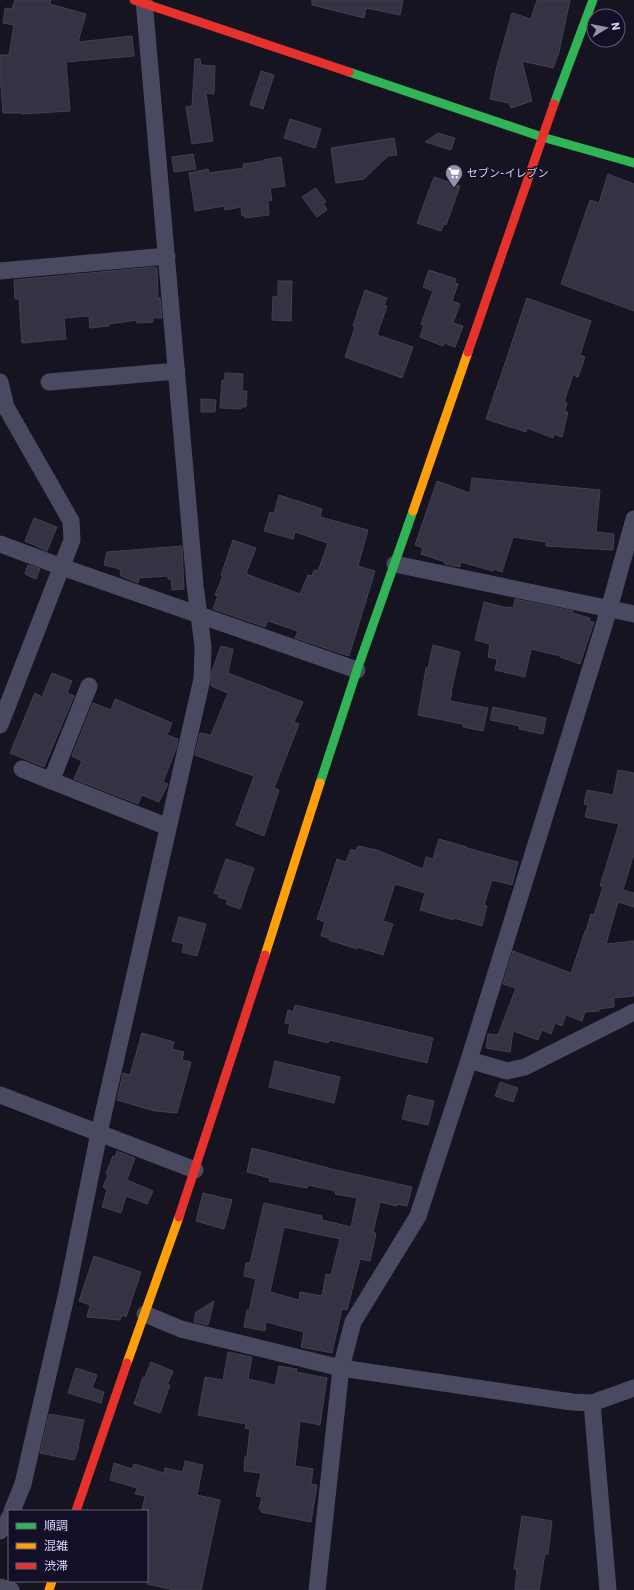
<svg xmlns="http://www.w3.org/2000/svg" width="634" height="1590" viewBox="0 0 634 1590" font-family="'IBM Plex Sans','Noto Sans JP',sans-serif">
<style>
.building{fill:#343243;stroke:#433f54;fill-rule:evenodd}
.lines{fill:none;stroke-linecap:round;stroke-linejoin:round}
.street{stroke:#4a4962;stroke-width:17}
.fast{stroke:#30b455;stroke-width:9}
.slow{stroke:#ff9f0a;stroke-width:9}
.jam{stroke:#e5322d;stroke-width:9}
.labels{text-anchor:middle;stroke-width:3;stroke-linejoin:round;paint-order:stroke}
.poi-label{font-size:11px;fill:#d9d4ff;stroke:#130f26;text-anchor:start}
</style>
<rect width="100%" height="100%" fill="#161421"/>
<!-- building -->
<path class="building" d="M15,0H51L50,4L86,14L78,42L132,36L134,56L66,62L70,111L22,114V113H3L1,86H0V55H9L14,25L3,23L5,8L12,9Z
M312,0H403L400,15L366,8L364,18L312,5Z
M537,0H570L559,52L553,68L522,61L532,101L511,108L509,103L490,99L497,66L512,13L531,19Z
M195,59H200L201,65L215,66L214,94L206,93L213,141L192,144L186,107L192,106Z
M261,71L274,75L263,109L250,105Z
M290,119L321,129L315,148L284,138Z
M438,133L455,138L451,150L425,142Z
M394,138L397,155L388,156L364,179L336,183L331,148Z
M193,154L196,169L174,172L172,157Z
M281,157L285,186L270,188L272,200L268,201L269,215L245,218V215L242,216L241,207L225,210L224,206L195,211L189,173L208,169L209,173L244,168L243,164L263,161V160Z
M608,174L634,184V311L561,284L590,200L599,203Z
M434,177L460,186L446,225L444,224L441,231L417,223Z
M316,188L326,202L323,203L327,210L317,217L302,197Z
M154,267L157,268L158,298H160L162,318H152L153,322L137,323V320L109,324V326L90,328L89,316L64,318L66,339L22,343L19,299H15L14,280Z
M429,270L456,279L455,283L458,284L452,301L460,304L453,323L463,326L455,347L444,343L443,346L420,337L424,325L421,324L433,291L423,287Z
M278,281H292L291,321L272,320L273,296L278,297Z
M365,290L387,298L384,305L387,306L377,335L413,347L402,378L345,357L355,327L353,326Z
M527,298L591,321L580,355L585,357L578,377L573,375L564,402L567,403L565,412H568L562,437L554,434L553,438L527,428L526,432L486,419Z
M225,373L243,374L242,391H247L246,407H241V409L220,408L222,380H225Z
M201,399L216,400L215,412H201Z
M472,478L600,490L596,532L614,534L613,550L546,546V542L513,537L502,572L493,569V571L461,562L460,567L445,564V562L421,554L423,548L415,545L437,481L470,493Z
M279,495L322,509L320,517L368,530L358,566L375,571L349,656L295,638L298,631L268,621L265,627L213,609L218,596L215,595L223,576L221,575L233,540L256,548L246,574L300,594L308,575L312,576L314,570L318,571L328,543L295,532L293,539L264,531L270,512L274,513Z
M34,518L57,527L47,551L25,541Z
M182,546L184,589L172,590L171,579H168V576L139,578L138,583L121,576L120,569L104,565L107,552Z
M28,565L40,569L36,579L25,574Z
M515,599L573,611L572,613L590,618L589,621L594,622L580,664L560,657V656L531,649L525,677L495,670L497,659L488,657L490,644L475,640L484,602L507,608V607L513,608Z
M433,645L460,652L451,692H452L450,701L488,708L483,731L463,727V724L418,715L426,668H428Z
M221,646L233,649L228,673L303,702L294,722L299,724L274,788L279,790L264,836L236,825L254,776L195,755L200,733L211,735L228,693L211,686L212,671Z
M52,673L72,681L67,693L74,696L44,767L10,753L35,693L42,697Z
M115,699L172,723L167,735L178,739L176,749L163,782L168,784L159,802L142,795L138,804L74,779L82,761L72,756L93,703L111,710Z
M493,707L546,718L543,734L519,729L520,726L490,720Z
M618,770L634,773V853L623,890L634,893V907L618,902L606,944L634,941V996L614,998V1007L599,1009V1011L585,1012L582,1021L566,1015L562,1026L555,1023L551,1034L542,1030L538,1040L513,1031L510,1052L486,1048L488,1034L498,1035L516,988L503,984L513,951L571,973L585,931H586L591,914L594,915L603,887L600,886L619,824L585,817L588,805L584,804L587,790L613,795Z
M439,839L467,847V848L518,862L512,885L492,880L484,905L487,906L482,926L454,918V920L420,910L425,893L395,884L383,921L393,924L383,955L358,947L357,949L329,940L330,938L321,936L325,922L317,919L337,859L346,862L351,849L356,851L358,846L377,850L423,869L426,857L433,859Z
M226,859L254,868L240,909L226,904L228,900L218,897L219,895L214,893Z
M179,917L206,924L197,956L182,952L184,944L172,941Z
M295,1005L433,1038L427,1063L329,1040L328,1043L288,1033L290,1024L285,1023L288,1010L293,1012Z
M142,1033L174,1042L172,1049L184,1052L182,1060L191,1062L177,1113L155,1111L117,1100L123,1073L130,1075Z
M275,1061L340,1077L334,1103L269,1087Z
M500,1082L518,1088L513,1102L495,1096Z
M408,1095L434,1101L428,1125L402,1119Z
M252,1148L336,1170L412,1187L407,1206L397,1204V1206L380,1202L373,1233H376L370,1261L360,1259L347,1310L342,1309L332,1353L301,1347L304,1332L266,1322L265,1331L244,1327L247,1310L249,1311L256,1279L244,1276L246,1263H250L264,1203L322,1216V1220L351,1227L357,1198L335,1194L336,1191L308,1185L307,1188L269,1181L270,1178L247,1172ZM284,1227L340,1239L331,1275L326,1274L322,1296L300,1292L299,1300L270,1292Z
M117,1151L135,1158L127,1180L153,1191L147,1204L126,1196L121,1213L102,1207L107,1190L103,1187L108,1175L106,1174L113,1156L115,1157Z
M203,1193L232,1200L224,1229L196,1221Z
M94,1256L141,1272L126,1317L122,1315L120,1320L87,1317L90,1305L79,1301Z
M214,1301L208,1325L194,1322L196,1312Z
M228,1352L252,1357L248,1379L275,1385L279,1366L297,1369L296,1372L327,1378L320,1425L300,1421L295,1466L313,1469L311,1484L317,1485L311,1522L261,1512V1509H259L262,1497L256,1496L261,1473L244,1471L245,1457H247L250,1429L245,1428L246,1424L198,1415L205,1377L223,1380Z
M151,1362L173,1371L167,1385H170L160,1413L134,1404L143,1377H145Z
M76,1368L97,1375L92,1388L104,1392L101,1403L68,1393Z
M49,1414L84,1420L78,1447H79L74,1460L40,1453Z
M185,1461L203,1465L197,1495L220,1500L201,1590H174L147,1584V1511H142L145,1496L135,1494L137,1488L110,1480L114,1463L132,1469L134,1464L164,1473L165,1468L183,1472Z
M522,1516L552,1521L548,1554H545L539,1590H515L517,1569H514Z"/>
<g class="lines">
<!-- street -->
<path class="street" d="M0,271L167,256
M0,382L6,407L71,521L72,540L0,725
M49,382L177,371
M0,544L62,567L357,670
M395,564L634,614
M22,769L168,827
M51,781L89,686
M469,1060L507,1071L525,1067L634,1012
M0,1095L195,1170
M145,1314L181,1329L341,1368L572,1402L592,1403L634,1388
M592,1403L608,1590
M12,1511L23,1484L67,1292L99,1133L202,679L203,646L195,585L144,0
M0,1531L7,1523L9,1518
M0,1587L11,1590
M317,1590L341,1368L353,1322L418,1216L469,1060L609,609L634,519"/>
<!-- fast -->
<path class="fast" d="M349,72L542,137L634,163
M554,104L593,0
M320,783L357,670L413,511"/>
<!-- slow -->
<path class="slow" d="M413,511L468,352
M265,955L320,783
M127,1363L179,1217
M49,1590L52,1581"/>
<!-- jam -->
<path class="jam" d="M134,0L349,72
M468,352L554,104
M179,1217L265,955
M76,1511L127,1363"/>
</g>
<!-- icons -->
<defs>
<g id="supermarket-pin" transform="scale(0.9)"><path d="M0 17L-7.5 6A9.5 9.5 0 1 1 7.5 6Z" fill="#9591b1" stroke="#130f26"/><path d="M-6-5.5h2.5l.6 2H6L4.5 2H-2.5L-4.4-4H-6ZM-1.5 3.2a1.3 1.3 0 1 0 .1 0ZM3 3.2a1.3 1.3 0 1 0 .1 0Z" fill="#fff"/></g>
</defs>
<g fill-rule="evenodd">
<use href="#supermarket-pin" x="454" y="173"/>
</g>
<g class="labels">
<!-- poi labels -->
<g class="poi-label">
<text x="467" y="177">セブン-イレブン</text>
</g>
</g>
<!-- legend -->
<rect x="8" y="1510" width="140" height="72" fill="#130f26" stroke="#625e7d"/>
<rect x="16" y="1523" width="20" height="6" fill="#30b455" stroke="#625e7d"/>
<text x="44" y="1530" font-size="12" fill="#d9d4ff">順調</text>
<rect x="16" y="1543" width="20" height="6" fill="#ff9f0a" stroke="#625e7d"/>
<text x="44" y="1550" font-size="12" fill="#d9d4ff">混雑</text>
<rect x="16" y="1563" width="20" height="6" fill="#e5322d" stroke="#625e7d"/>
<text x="44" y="1570" font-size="12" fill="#d9d4ff">渋滞</text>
<!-- north arrow -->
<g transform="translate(606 28) rotate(80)"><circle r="19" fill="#130f26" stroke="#625e7d"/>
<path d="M0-3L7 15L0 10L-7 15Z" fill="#9591b1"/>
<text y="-6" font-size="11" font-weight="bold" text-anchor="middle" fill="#d9d4ff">N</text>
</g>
</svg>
